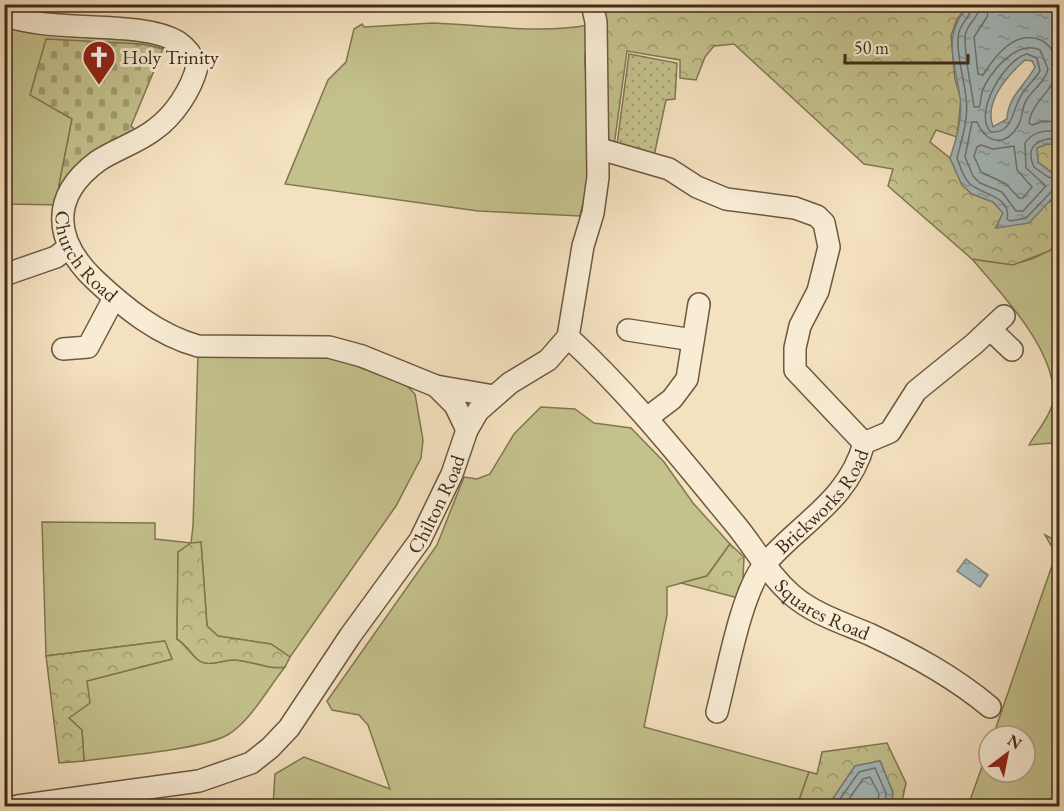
<svg xmlns="http://www.w3.org/2000/svg" width="1064" height="811" viewBox="0 0 1064 811" font-family="'EB Garamond',serif">
<style>
.green{fill:#c3c18c;stroke:#827651;stroke-width:1.5}
.forest{fill:url(#forest-crowns);stroke:#827651;stroke-width:1.5}
.cemetery{fill:url(#cemetery-stones);stroke:#827651;stroke-width:1.5}
.park{fill:url(#park-dots);stroke:#827651;stroke-width:1.5}
.water{fill:url(#water-ripples);stroke:#7b817b;stroke-width:1.5;fill-rule:evenodd}
.lines{fill:none;stroke-linecap:round;stroke-linejoin:round}
.shore{stroke:#72726a;stroke-width:1.5}
.minor-casing{stroke:#6d5840;stroke-width:24}
.minor{stroke:#f8ecd5;stroke-width:21}
.labels{text-anchor:middle;stroke-width:6;stroke-linejoin:round;paint-order:stroke}
.poi-label{font-size:20px;fill:#402b16;stroke:#f8ecd5;text-anchor:start}
.street-label{font-size:20px;fill:#402b16;stroke:#f8ecd5}
</style>
<defs>
<pattern id="forest-crowns" width="20" height="18" patternUnits="userSpaceOnUse" patternTransform="scale(1.5)"><rect width="20" height="18" fill="#c3c18c"/><path d="M2 6a3 3 0 1 1 6 0M12 15a3 3 0 1 1 6 0" fill="none" stroke="#a09d71"/></pattern>
<pattern id="cemetery-stones" width="16" height="16" patternUnits="userSpaceOnUse" patternTransform="scale(1.5)"><rect width="16" height="16" fill="#c3c18c"/><path d="M2 7V4a2 2 0 0 1 4 0v3zM10 15v-3a2 2 0 0 1 4 0v3z" fill="#a09d71"/></pattern>
<pattern id="park-dots" width="8" height="8" patternUnits="userSpaceOnUse" patternTransform="scale(1.5)"><rect width="8" height="8" fill="#c3c18c"/><path d="M2 2h.1M6 6h.1" fill="none" stroke="#a09d71" stroke-width="1.8" stroke-linecap="round"/></pattern>
<pattern id="water-ripples" width="26" height="14" patternUnits="userSpaceOnUse" patternTransform="scale(1.5)"><rect width="26" height="14" fill="#a3babe"/><path d="M2 4q2-2 4 0t4 0M15 11q2-2 4 0t4 0" fill="none" stroke="#869799"/></pattern>
</defs>
<rect width="100%" height="100%" fill="#f4e1bf"/>
<filter id="stains"><feTurbulence type="fractalNoise" baseFrequency=".00333" numOctaves="4"/><feColorMatrix values="0 0 0 0 .2 0 0 0 0 .09 0 0 0 0 .02 0 0 0 .5 -.17"/></filter>
<radialGradient id="worn" r=".72"><stop offset=".6" stop-color="#630" stop-opacity="0"/><stop offset="1" stop-color="#630" stop-opacity=".3"/></radialGradient>
<!-- green -->
<path class="green" d="M433,23C486,25 537,34 589,25L585,57L590,174L580,216L478,211L285,184L328,80L346,62L354,29L362,24L364,27Z
M4,28L166,37L163,49L142,44L72,119L59,185V189L67,195L64,205L5,204Z
M1059,243V478L1052,443L1029,445C1035,434 1049,418 1052,405C1063,357 1000,292 972,259C1010,265 1026,268 1059,243Z
M198,352L330,356L406,385L415,394L423,440L421,458L396,506L290,657L271,644L218,636L207,626L201,542L178,552L177,639C188,646 195,662 205,663C213,665 224,660 233,660C251,660 267,670 285,667C268,688 252,719 229,734C203,750 117,756 84,761L82,730L68,718L87,681L172,659L164,641L46,656L42,522L155,523V539L191,543L193,526Z
M541,407L575,409L594,423L631,428L664,462L693,503L730,544L707,576L667,587V615L644,727L809,772L797,806H273L275,774L304,757L390,789L368,725L359,715L332,710L327,701L437,545L464,477L477,479L490,474L514,434Z
M1045,535L1059,542V806H968L989,747V772H1025V736H993L1056,554Z"/>
<!-- forest -->
<path class="forest" d="M603,5H969L957,19L951,36L955,79L961,99L957,137L936,130L930,142L950,158L962,185L972,194L993,202L1003,213L996,227L1053,200L1059,191V243L1049,251L1013,265L972,259L888,186L893,169L864,164L734,44L714,46L705,57L696,80L680,78V60L627,51L614,146L600,144L593,213L580,216L591,171L585,57L589,25Z
M1047,144L1059,145V174L1051,172L1038,162L1037,148Z
M201,542L207,626L218,636L271,644L290,657L285,667C267,670 251,660 233,660C224,660 213,665 205,663C195,662 189,646 177,639L178,552L191,543Z
M730,544L744,557L742,599L681,583L707,576Z
M165,641L172,659L87,681L90,703L69,718L82,730L84,761L59,763L46,656Z
M887,743L906,783L901,806H891L893,792L880,761L855,766L828,806H797L809,772L817,774L822,752Z"/>
<!-- cemetery -->
<path class="cemetery" d="M46,39L142,44L163,49L131,126L140,134L61,186L59,185L72,119L30,95Z"/>
<!-- park -->
<path class="park" d="M629,54L677,63L675,99L666,100L654,156L617,144Z"/>
<!-- water -->
<path class="water" d="M969,5H1059V145L1047,144L1037,148L1038,162L1051,172L1059,174V191L1029,223L996,228L1003,213L993,202L972,194L962,185L950,158C956,140 963,117 960,98C955,60 941,36 969,5ZM1025,60L1032,61L1035,67C1025,86 1008,96 1007,119L993,127C984,102 1007,76 1025,60Z
M966,559L988,575L980,587L957,571Z
M880,761L893,793L891,806H828L855,766Z"/>
<g class="lines">
<!-- shore -->
<path class="shore" d="M973,4C972,17 958,24 958,38C957,58 964,78 966,98C969,117 962,139 957,158C960,166 963,177 969,183C981,195 1012,196 1007,219L1010,221L1026,218L1053,190L1060,188
M980,4C980,18 965,24 965,38C965,60 971,85 974,107H979C981,102 981,97 982,92C989,72 1017,39 1040,50L1048,69C1045,82 1034,88 1027,99C1021,108 1023,118 1018,126C1005,148 986,143 977,122H972L965,157L973,176L980,183L1002,192L1016,211H1023L1046,186L1026,168L1025,143C1033,131 1046,130 1060,131
M989,4L987,17L974,37L978,74L983,75C995,56 1015,29 1041,40C1049,44 1055,53 1057,62C1062,86 1031,100 1029,123L1032,125L1044,121L1060,122
M1027,54L1037,58L1040,71C1035,79 1027,86 1022,94C1012,108 1014,134 991,132C972,114 1005,59 1027,54Z
M1060,139C1040,137 1024,145 1034,167L1048,177L1060,180
M981,145L993,149L1014,146L1017,170L1032,187L1023,198H1019L1006,184L981,172L974,156L977,147Z
M835,806L859,772L875,768L886,793L885,806
M844,806L863,779L870,777L879,794L877,806"/>
<!-- minor casing -->
<g class="minor-casing">
<g id="minor">
<path id="s1" d="M4,15C53,34 141,19 178,42C187,48 193,56 197,67C191,90 174,116 154,130C137,143 116,149 98,161C49,197 54,241 95,280C125,308 158,335 198,346L329,347L362,356L436,386"/>
<path d="M600,149L669,169L697,187L726,199L795,208L817,216L824,223L829,247L818,291L800,326L795,348V370L864,443"/>
<path d="M4,275L56,257L69,247"/>
<path d="M990,329L1012,350"/>
<path d="M628,330L693,340"/>
<path id="s2" d="M568,337C630,394 682,460 735,524C755,548 768,574 792,595C814,614 843,623 869,634C912,654 953,676 990,707"/>
<path d="M63,349L88,347L114,298"/>
<path d="M647,418L672,399L687,379L699,304"/>
<path d="M467,430L455,405L436,386L494,396"/>
<path d="M864,443L890,432L916,391L974,344L1004,316"/>
<path id="s3" d="M717,712C727,674 741,593 764,565C800,523 849,500 864,443"/>
<path id="s4" d="M18,806L199,781L251,763L270,748L289,728L350,636L420,540L452,474L467,430L478,411L510,383L548,360L568,337L583,246L593,213L598,177L596,22L592,4"/>
</g>
</g>
<!-- minor -->
<use href="#minor" class="minor"/>
</g>
<!-- icons -->
<defs>
<g id="church-pin" transform="scale(1.725)"><path d="M0 17L-7.5 6A9.5 9.5 0 1 1 7.5 6Z" fill="#8f2418" stroke="#f8ecd5"/><path d="M-1.2-6h2.4v3.5h3.3v2.4h-3.3V6h-2.4V-.1h-3.3v-2.4h3.3Z" fill="#fff"/></g>
</defs>
<g fill-rule="evenodd">
<use href="#church-pin" x="99" y="57"/>
</g>
<g class="labels">
<!-- poi labels -->
<g class="poi-label">
<text x="122" y="64">Holy Trinity</text>
</g>
<!-- street labels -->
<g class="street-label">
<text dy="7" stroke="none"><textPath href="#s1" startOffset="466">Church Road</textPath></text>
<text dy="7" stroke="none"><textPath href="#s3" startOffset="242">Brickworks Road</textPath></text>
<text dy="7" stroke="none"><textPath href="#s4" startOffset="558">Chilton Road</textPath></text>
<text dy="7" stroke="none"><textPath href="#s2" startOffset="376">Squares Road</textPath></text>
</g>
</g>
<!-- margin -->
<rect width="1064" height="811" fill="none" stroke="#f4e1bf" stroke-width="24"/>
<rect x="6" y="6" width="1052" height="799" fill="none" stroke="#402b16" stroke-width="3"/>
<rect x="12" y="12" width="1040" height="787" fill="none" stroke="#402b16" stroke-width="1.5"/>
<!-- north arrow -->
<g transform="translate(1007 754) rotate(32)"><circle r="28" fill="#f8ecd5" stroke="#ae9f89" stroke-width="1.5"/>
<path d="M0-4.5L10 22L0 15L-10 22Z" fill="#8f2418"/>
<text y="-9" font-size="16" font-weight="bold" text-anchor="middle" fill="#402b16">N</text>
</g>
<!-- scale -->
<path d="M845 54v9h123v-9" fill="none" stroke="#402b16" stroke-width="3"/>
<text x="854" y="54" font-size="18" fill="#402b16" stroke="#f8ecd5" stroke-width="4.5" paint-order="stroke">50 m</text>
<rect width="100%" height="100%" filter="url(#stains)"/>
<rect width="100%" height="100%" fill="url(#worn)"/>
</svg>
